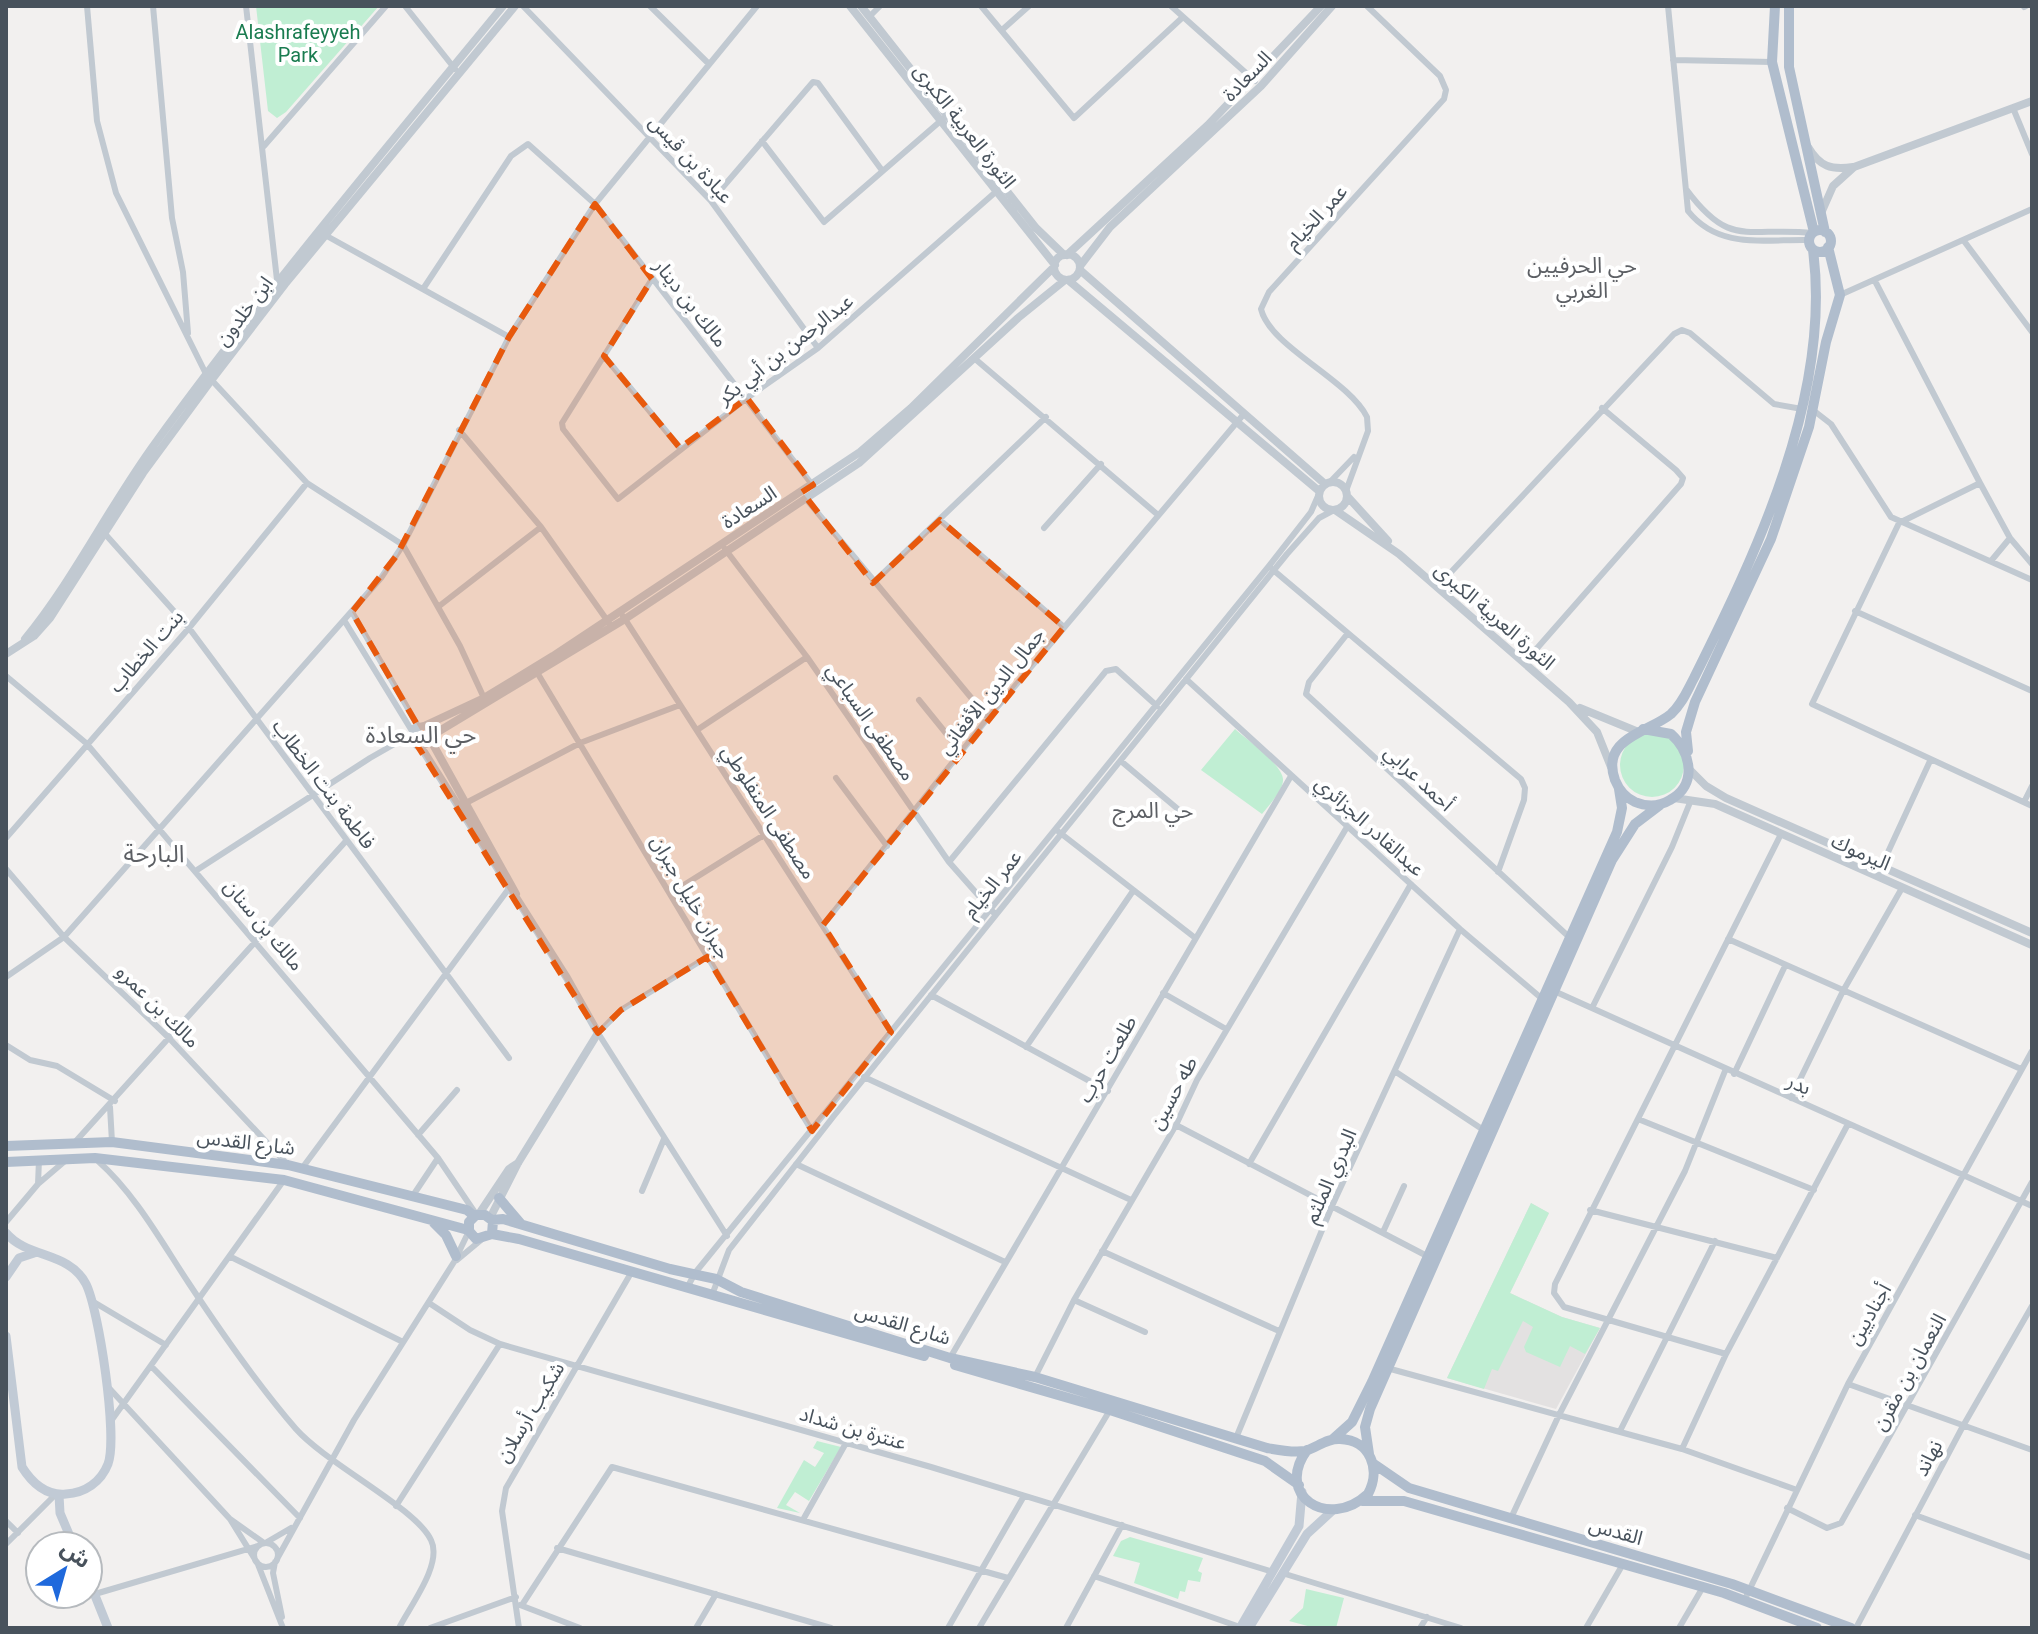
<svg xmlns="http://www.w3.org/2000/svg" width="2038" height="1634" viewBox="0 0 2038 1634" font-family="Roboto,'Noto Sans Arabic',sans-serif">
<style>
.education{fill:#e3e1e1}
.green{fill:#c0eed3}
.lines{fill:none;stroke-linecap:round;stroke-linejoin:round}
.minor{stroke:#c1c9d1;stroke-width:6}
.tertiary{stroke:#c1c9d1;stroke-width:8}
.secondary{stroke:#c1cad5;stroke-width:9}
.primary{stroke:#b0bdcd;stroke-width:10}
.marked{fill:#e8590c;fill-opacity:0.2;stroke:#e8590c;stroke-width:6;stroke-dasharray:16 10;stroke-linejoin:round}
.labels{text-anchor:middle;stroke-width:8;stroke-linejoin:round;paint-order:stroke}
.park-label{font-size:20px;fill:#1a7c50;stroke:#fff}
.street-label{font-size:20px;fill:#48525c;stroke:#fff}
.neighbourhood-label{font-size:22px;fill:#5c5f64;stroke:#fff}
.quarter-label{font-size:24px;fill:#5c5f64;stroke:#fff}
</style>
<rect width="100%" height="100%" fill="#f2f0ef"/>
<!-- education -->
<path class="education" d="M1531,1203L1549,1213L1510,1293L1562,1317L1600,1328L1556,1409L1447,1378Z"/>
<!-- green -->
<path class="green" d="M256,6H379L286,112L277,118L268,111Z
M1235,729C1246,739 1285,766 1283,781C1282,792 1268,806 1262,814L1201,770Z
M1620 765a32 32 0 1 1 64 0a32 32 0 1 1-64 0Z
M1531,1203L1549,1213L1510,1293L1562,1317L1600,1328L1585,1354L1570,1346L1560,1367L1526,1352L1524,1347L1533,1327L1523,1321L1498,1371L1492,1369L1484,1389L1447,1378Z
M817,1441L841,1447L809,1501L795,1492L786,1505L800,1513L777,1508L804,1460L815,1467L824,1453L813,1448Z
M1130,1537L1203,1558L1198,1571L1202,1573L1200,1582L1188,1580L1185,1592L1180,1591L1178,1599L1134,1583L1140,1563L1113,1556L1121,1541Z
M1306,1589L1344,1598L1336,1628H1315L1289,1621L1303,1608Z"/>
<g class="lines">
<!-- minor -->
<path class="minor" d="M87,6L97,121L116,193L206,374L307,483L403,545L460,646L484,698
M153,6L172,218L183,272L188,333
M246,6L277,280
M405,6L455,69
M523,6L711,201L818,348
M650,6L709,64
M981,6L1074,118L1183,17
M1171,6L1255,81
M1668,6L1688,211C1719,250 1765,239 1809,240
M2024,7L2026,6
M869,17L880,6
M1002,30L1029,6
M1673,60L1772,62
M2013,108L2032,154
M762,141L824,222L944,118
M264,146L386,6
M1686,189C1731,250 1747,226 1813,233
M711,201L813,82L818,83L881,169
M325,235L509,337
M1964,241L2032,332
M652,279L562,423L563,429L618,499L747,398L818,348L999,189
M1875,281L1980,483L2010,538L2032,564
M423,289L511,156L528,144L595,204L814,487
M1840,295L2032,209
M604,356L680,448
M974,358L1158,515
M1813,410L1831,424L1891,517L2032,580
M459,430L541,527L609,623
M1330,482L1354,457
M1980,483L1899,523L1812,704L2032,806
M1346,491L1368,431L1367,417C1348,379 1270,347 1261,309L1269,292L1444,99L1446,90L1440,76L1367,6
M807,500L988,718
M940,520L1064,627
M1044,528L1101,464
M106,535L189,628L509,1058
M725,549L807,657L949,862L994,913
M1991,561L2010,538
M1272,569L1521,779L1525,788L1524,800L1498,872
M873,583L1046,417
M1438,586L1674,334L1682,330L1690,333L1774,404L1802,409
M438,607L541,527
M1855,611L2032,691
M352,612L418,726
M623,616L891,1032
M344,620L412,731
M1348,633L1309,682L1306,694L1568,936
M1525,662L1681,484L1683,478L1676,470L1602,408
M538,674L812,1131
M6,676L86,743L438,1158L476,1214
M1186,679L1460,929L1540,997
M919,700L962,753
M697,730L807,657
M1122,762L1179,810
M836,778L887,846
M2024,802L2032,786
M464,804L580,743L680,705
M1059,832L1194,937
M6,838L189,628L307,483
M949,862L1106,671L1116,669L1157,706
M6,869L64,937L169,1038L288,1165
M197,870L370,758L398,742L412,739
M1877,876L1930,761
M671,893L764,835
M823,925L988,718L1243,415
M1728,939L2021,1069
M707,957L621,1010L598,1033L727,1236
M6,977L64,937L381,578L403,545L509,337L595,204L757,6
M1554,991L2032,1206
M1163,993L1226,1029
M931,995L1108,1091
M1592,1008L1672,847L1691,800
M6,1045L30,1060L57,1066L115,1101
M1026,1047L1133,891
M1396,1072L1482,1129
M1734,1074L1785,966
M864,1077L1131,1200
M1791,1098L1843,991L1902,888
M110,1107L112,1142
M1638,1119L1814,1190
M1176,1125L1427,1256
M418,1135L457,1090
M76,1141L346,841
M39,1160L38,1184L65,1161
M98,1161C135,1194 161,1241 188,1282C221,1332 257,1384 296,1429C327,1464 416,1508 431,1540C443,1564 410,1606 399,1628
M796,1164L1005,1262
M1249,1164L1411,884
M303,1167L510,887
M642,1191L664,1139
M414,1194L438,1158
M1590,1210L1777,1258
M6,1222L38,1184
M1383,1232L1404,1186
M1102,1251L1279,1331
M231,1257L403,1342
M457,1260L481,1240
M687,1288L695,1273L1269,566L1311,512L1318,496
M712,1295L729,1250L833,1117L1287,554L1319,518L1334,510
M1074,1300L1145,1332
M92,1301L166,1345
M429,1303L470,1330L500,1344L931,1467L1273,1572
M1726,1354L1564,1307L1554,1293L1555,1284L1781,834
M950,1358L1291,776
M151,1366L300,1518
M1387,1368L1682,1449L1797,1490
M1035,1377L1074,1300L1176,1125L1197,1080L1347,827
M1848,1384L2032,1450
M109,1388L230,1519
M111,1421L284,1180
M1620,1431L1715,1241
M1236,1438L1332,1206L1460,929
M1682,1449L1726,1354L1848,1124
M396,1506L500,1344
M1787,1508L1827,1528L1841,1523L2032,1182
M1915,1515L2032,1558
M804,1518L846,1443
M1511,1518L1559,1415L1685,1171L1725,1071
M6,1521L18,1533
M267,1542L291,1528
M254 1555a12 12 0 1 1 24 0a12 12 0 1 1-24 0Z
M6,1544L56,1494
M557,1548L831,1628
M277,1559L354,1420L454,1262L469,1231
M256,1561L230,1519L264,1543
M257,1562L283,1628
M275,1562L273,1573L282,1617
M1282,1573L1461,1628
M1094,1576L1240,1627
M95,1594L258,1546
M1745,1599L1848,1384L2032,1051
M520,1605L580,1628
M522,1605L612,1467L1008,1578
M430,1628L516,1597
M519,1628L502,1511L506,1488L631,1273
M696,1628L716,1594
M948,1628L1024,1496
M979,1628L1110,1410
M1066,1628L1122,1525
M1420,1628L1427,1617
M1586,1628L1623,1564
M1679,1628L1703,1587
M1856,1628L1963,1426L2032,1306"/>
<!-- tertiary -->
<path class="tertiary" d="M850,6L1055,265
M861,6L1036,228L1064,255
M1808,147C1820,167 1831,170 1853,167
M1822,211L1833,186L1854,167L2032,101
M1054 267a13 13 0 1 1 26 0a13 13 0 1 1-26 0Z
M1067,255L1208,125L1321,6
M1080,266L1110,227L1261,86L1332,6
M1080,270L1325,484
M1068,280L1319,491
M1319 496a14 14 0 1 1 28 0a14 14 0 1 1-28 0Z
M1347,496L1388,541
M1335,510L1399,554L1569,702L1597,732L1611,767
M25,639C75,578 109,506 156,442C265,292 385,150 503,6
M6,654L34,636L50,618L143,473L210,382L285,284L515,6
M1580,708L1636,731
M424,726L484,698L553,656L860,452L911,408L1054,267
M431,736L625,619L859,463L1018,318L1065,280
M430,739L516,894
M417,745L426,744L430,739L429,730L424,726L415,728L413,741L424,752L567,978L598,1033L518,1163L490,1218
M1688,768L1706,786L1726,798L2032,933
M1674,798L1715,804L2032,945
M479,1214L509,1169L518,1163"/>
<!-- secondary -->
<path class="secondary" d="M6,1233C28,1259 69,1251 86,1284C99,1310 118,1437 108,1464C101,1482 85,1493 66,1494C46,1496 32,1483 22,1467L6,1336
M6,1277L19,1258L34,1253
M59,1495L60,1513L74,1546
M88,1578L108,1628
M1240,1628L1299,1526L1302,1492
M1249,1628L1307,1534L1332,1511"/>
<!-- primary -->
<path class="primary" d="M1775,6L1772,62L1814,232
M1789,6V67L1825,232
M1809 241a11 11 0 1 1 22 0a11 11 0 1 1-22 0Z
M1643,729L1671,734C1691,752 1698,785 1670,800C1660,806 1647,807 1635,802C1626,798 1619,790 1615,780C1600,738 1648,733 1671,714C1682,704 1687,691 1694,678C1757,552 1832,395 1813,250
M1688,751L1686,732L1695,702L1771,539L1809,427L1826,342L1840,295L1828,247
M6,1146L112,1142L288,1165L467,1210L474,1216
M6,1162L95,1158L284,1180L468,1230
M499,1198L521,1224
M492,1220L503,1219L670,1269L716,1279L741,1292L950,1358L1035,1377L1267,1448C1278,1450 1293,1453 1305,1451C1317,1448 1326,1438 1340,1439C1371,1440 1381,1470 1368,1494C1328,1531 1274,1495 1307,1450
M434,1223L446,1235L456,1256
M492,1234L493,1221L485,1215H476L469,1222V1231L476,1239L492,1234L519,1239L924,1356
M955,1365L1110,1410L1265,1461L1299,1485
M1333,1439L1352,1422L1372,1382L1617,832L1622,808L1619,789
M1369,1454L1365,1427L1370,1409L1612,860L1635,824L1660,805
M1374,1464L1409,1488L1732,1584L1851,1628
M1362,1501H1404L1724,1593L1817,1628"/>
</g>
<!-- marked area -->
<path class="marked" d="M595,204L652,279L604,356L680,448L747,398L813,485L802,492L873,583L940,520L1064,627L823,925L891,1032L812,1131L707,957L621,1010L598,1033L417,745L430,747L352,612L397,555L509,337Z"/>
<g class="labels">
<!-- park labels -->
<g class="park-label">
<text x="298" y="39">Alashrafeyyeh<tspan x="298" dy="23">Park</tspan></text>
</g>
<!-- street labels -->
<g class="street-label">
<text transform="translate(1247 76) rotate(-46)" y="7">السعادة</text>
<text transform="translate(965 126) rotate(52)" y="7">الثورة العربية الكبرى</text>
<text transform="translate(691 159) rotate(47)" y="7">عبادة بن قيس</text>
<text transform="translate(1316 217) rotate(-47)" y="7">عمر الخيام</text>
<text transform="translate(691 303) rotate(52)" y="7">مالك بن دينار</text>
<text transform="translate(244 311) rotate(-53)" y="7">ابن خلدون</text>
<text transform="translate(785 349) rotate(-38)" y="7">عبدالرحمن بن أبي بكر</text>
<text transform="translate(749 507) rotate(-33)" y="7">السعادة</text>
<text transform="translate(1495 616) rotate(41)" y="7">الثورة العربية الكبرى</text>
<text transform="translate(146 651) rotate(-49)" y="7">بنت الخطاب</text>
<text transform="translate(991 691) rotate(-51)" y="7">جمال الدين الأفغاني</text>
<text transform="translate(871 722) rotate(55)" y="7">مصطفى السباعي</text>
<text transform="translate(1419 778) rotate(43)" y="7">أحمد عرابي</text>
<text transform="translate(324 784) rotate(53)" y="7">فاطمة بنت الخطاب</text>
<text transform="translate(769 812) rotate(57)" y="7">مصطفى المنفلوطي</text>
<text transform="translate(1370 826) rotate(42)" y="7">عبدالقادر الجزائري</text>
<text transform="translate(1861 852) rotate(24)" y="7">اليرموك</text>
<text transform="translate(992 884) rotate(-51)" y="7">عمر الخيام</text>
<text transform="translate(691 897) rotate(60)" y="7">جبران خليل جبران</text>
<text transform="translate(264 925) rotate(50)" y="7">مالك بن سنان</text>
<text transform="translate(158 1006) rotate(45)" y="7">مالك بن عمرو</text>
<text transform="translate(1107 1059) rotate(-60)" y="7">طلعت حرب</text>
<text transform="translate(1799 1084) rotate(24)" y="7">بدر</text>
<text transform="translate(1173 1093) rotate(-62)" y="7">طه حسين</text>
<text transform="translate(246 1142) rotate(7)" y="7">شارع القدس</text>
<text transform="translate(1330 1176) rotate(-66)" y="7">البدري الملثم</text>
<text transform="translate(1869 1314) rotate(-60)" y="7">أجناديين</text>
<text transform="translate(903 1324) rotate(17)" y="7">شارع القدس</text>
<text transform="translate(1909 1372) rotate(-61)" y="7">النعمان بن مقرن</text>
<text transform="translate(530 1412) rotate(-59)" y="7">شكيب أرسلان</text>
<text transform="translate(853 1428) rotate(16)" y="7">عنترة بن شداد</text>
<text transform="translate(1928 1458) rotate(-62)" y="7">نهاند</text>
<text transform="translate(1616 1531) rotate(16)" y="7">القدس</text>
</g>
<!-- neighbourhood labels -->
<g class="neighbourhood-label">
<text x="1582" y="273">حي الحرفيين<tspan x="1582" dy="25">الغربي</tspan></text>
<text x="1153" y="818">حي المرج</text>
</g>
<!-- quarter labels -->
<g class="quarter-label">
<text x="421" y="743">حي السعادة</text>
<text x="154" y="862">البارحة</text>
</g>
</g>
<!-- border -->
<rect width="2038" height="1634" fill="none" stroke="#48525c" stroke-width="16"/>
<!-- north arrow -->
<g transform="translate(64 1570) rotate(37)"><circle r="38" fill="#ffffff" stroke="#b6babe" stroke-width="2"/>
<path d="M0-6L14 30L0 20L-14 30Z" fill="#1f69dc"/>
<text y="-12" font-size="22" font-weight="bold" text-anchor="middle" fill="#48525c">ش</text>
</g>
</svg>
